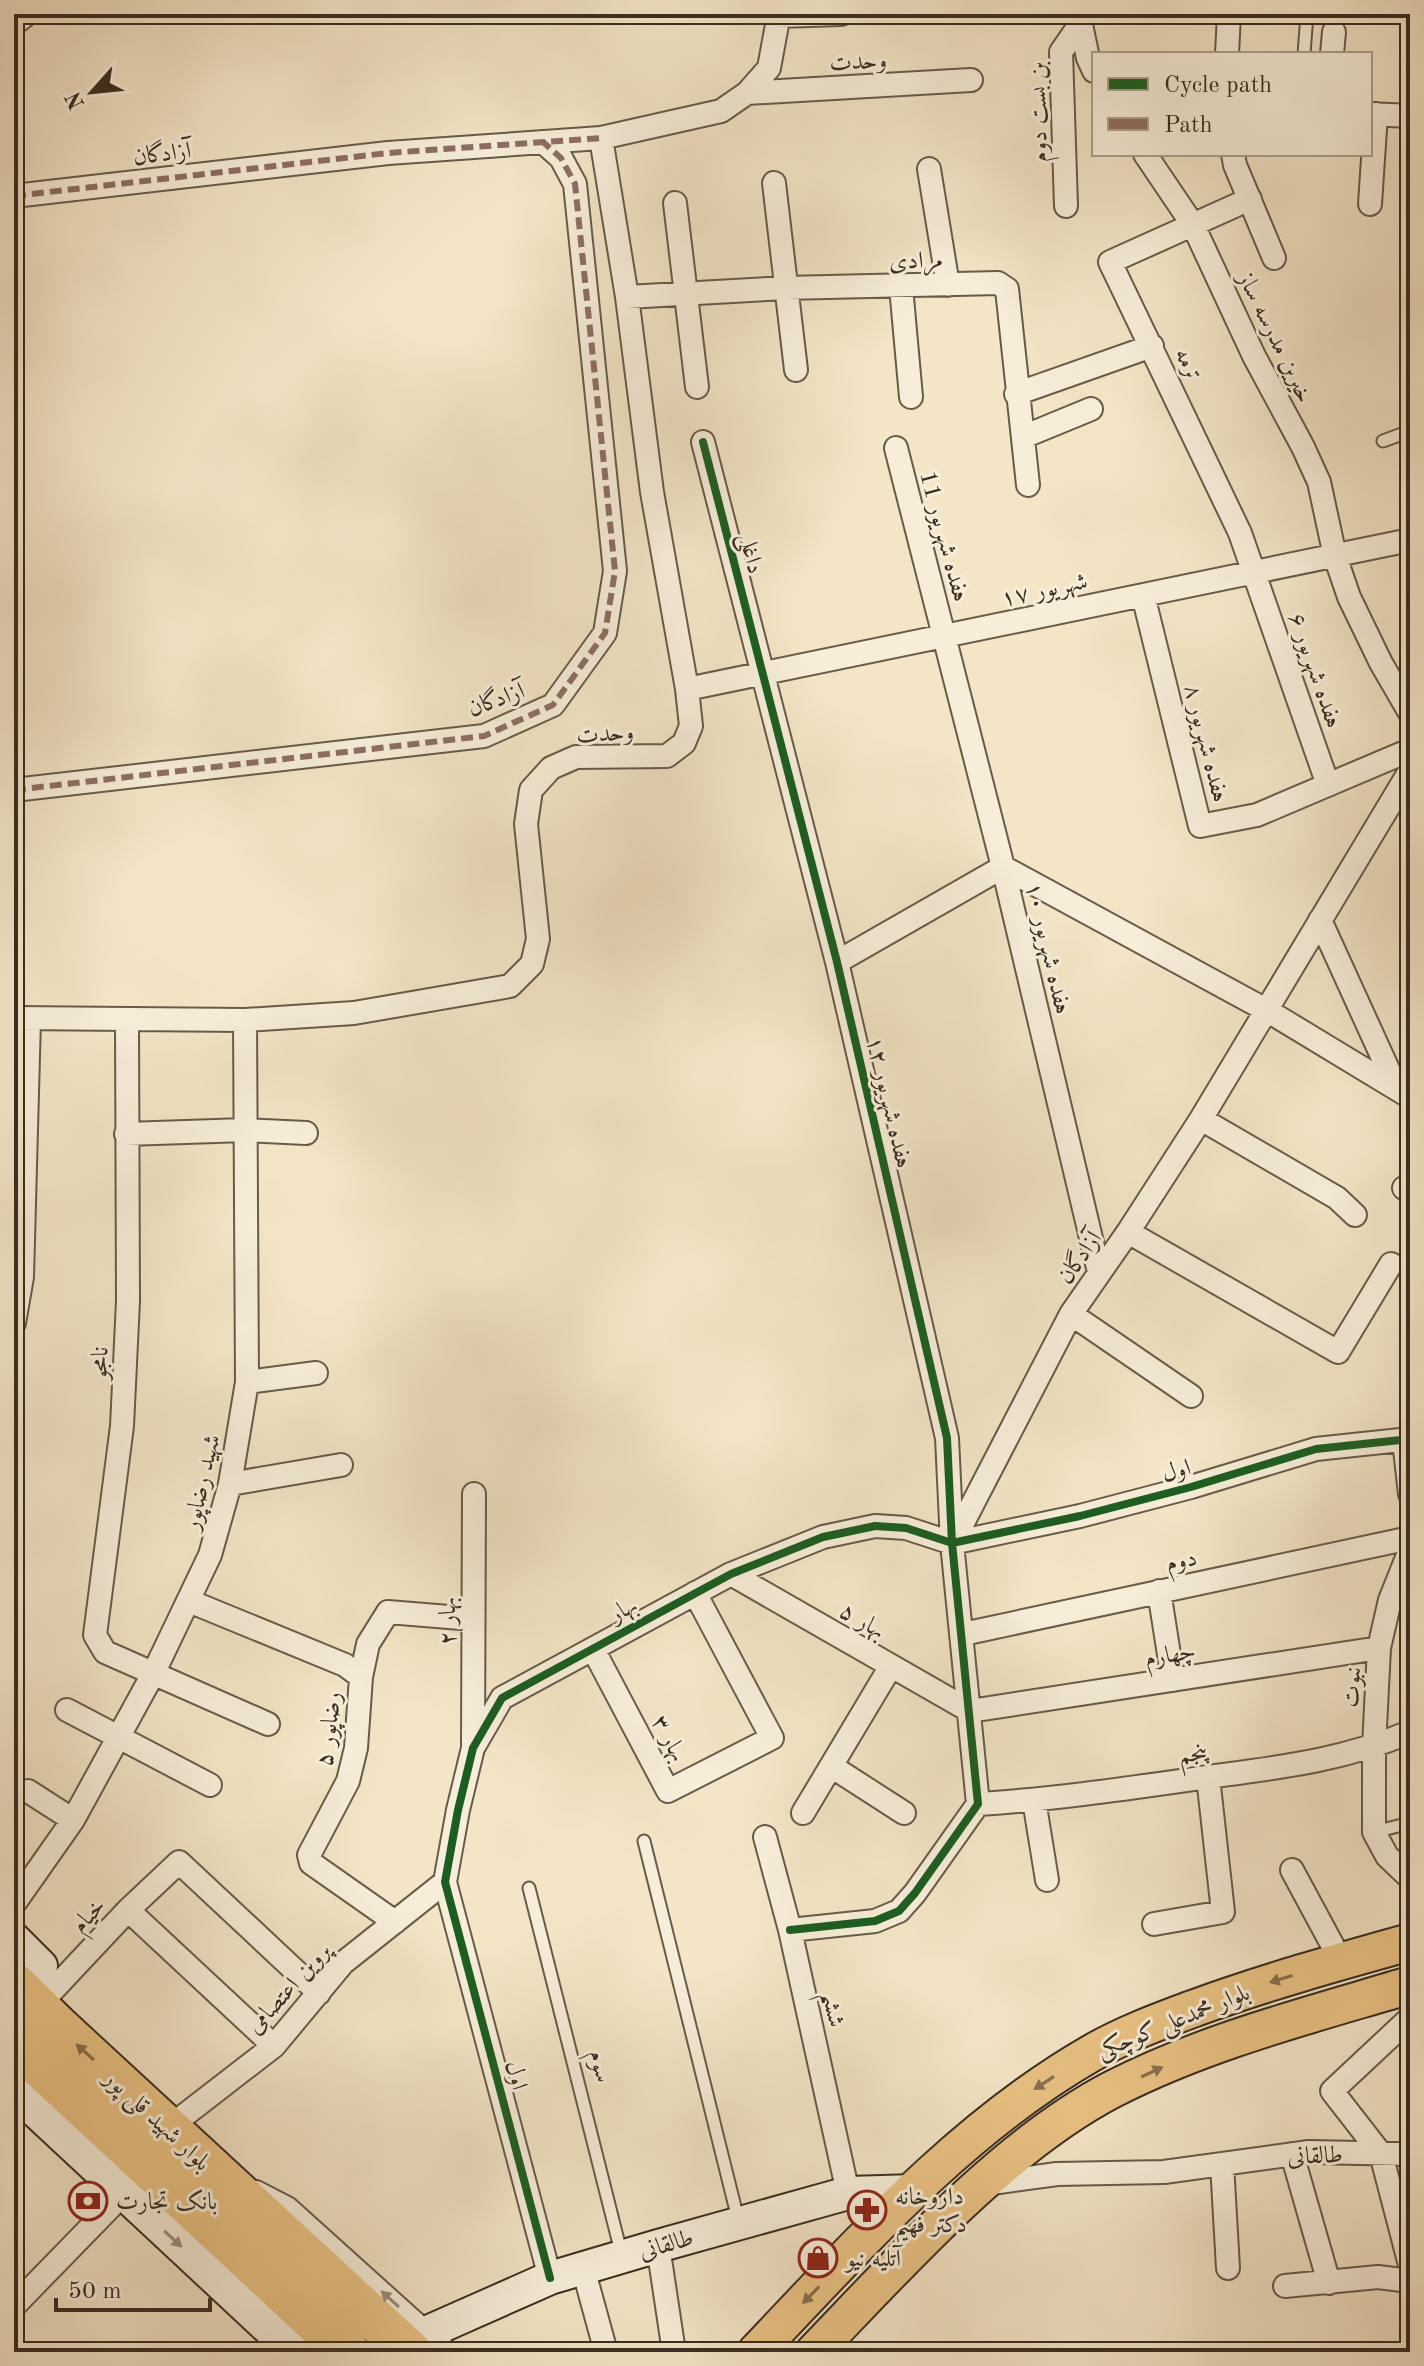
<svg xmlns="http://www.w3.org/2000/svg" width="1424" height="2366" viewBox="0 0 1424 2366" font-family="'Old Standard TT',Amiri,serif">
<style>
.lines{fill:none;stroke-linecap:round;stroke-linejoin:round}
.lane-casing{stroke:#675b4a;stroke-width:15}
.street-casing{stroke:#675b4a;stroke-width:26}
.secondary-casing{stroke:#382d21;stroke-width:36}
.primary-casing{stroke:#382d21;stroke-width:40}
.highway-casing{stroke:#382d21;stroke-width:46}
.lane{stroke:#f7eeda;stroke-width:11}
.street{stroke:#f7eeda;stroke-width:22}
.secondary{stroke:#f7eeda;stroke-width:32}
.primary{stroke:#eac283;stroke-width:36}
.highway{stroke:#eac283;stroke-width:42}
.quiet{stroke:#8d6e63;stroke-width:6;stroke-dasharray:12 6;stroke-linecap:butt}
.cycleway-casing{stroke:#f7eeda;stroke-width:13}
.cycleway{stroke:#1b5e20;stroke-width:8}
.oneway{fill:#88704d}
.oneway2{fill:#988e7e}
.labels{text-anchor:middle;stroke-width:6;stroke-linejoin:round;paint-order:stroke}
.street-label{font-size:24px;fill:#382d21;stroke:#f7eeda}
.poi-label{font-size:24px;fill:#382d21;stroke:#f7eeda;text-anchor:start}
</style>
<rect width="100%" height="100%" fill="#f3e5c6"/>
<filter id="stains"><feTurbulence type="fractalNoise" baseFrequency=".0025" numOctaves="4"/><feColorMatrix values="0 0 0 0 .2 0 0 0 0 .09 0 0 0 0 .02 0 0 0 .5 -.17"/></filter>
<radialGradient id="worn" r=".72"><stop offset=".6" stop-color="#630" stop-opacity="0"/><stop offset="1" stop-color="#630" stop-opacity=".3"/></radialGradient>
<g class="lines">
<!-- lane casing -->
<g class="lane-casing">
<path id="lane" d="M1304,54L1307,14
M1383,441L1410,431
M1374,1832L1410,1823
M644,1841L738,2219
M529,1888L622,2256"/>
</g>
<!-- street casing -->
<g class="street-casing">
<path id="street" d="M1079,15L1088,58L1094,71
M778,16L841,14
M14,24L27,14
M1227,54L1229,14
M1332,54L1334,32
M747,93L971,80
M1370,114L1410,116
M1145,154L1193,225L1254,356L1303,447L1319,482L1335,556L1349,597L1381,663L1410,713
M1233,154L1235,165L1274,258
M929,169L948,285
M774,183L796,370
M14,196L388,153L601,138L721,111L747,93L769,68L779,14
M1250,199L1110,262L1240,533L1328,785
M675,203L697,387
M1370,204L1376,114
M1066,206L1061,52L1081,23
M901,287L911,397
M627,297L785,288L998,283L1007,289L1028,485
M1016,394L1152,346
M1023,437L1091,409
M703,442L837,962L947,1438L952,1543L978,1804L915,1893L899,1911L875,1921L790,1930
M896,448L1003,867L1099,1272
M1143,595L1200,826L1257,815L1410,750
M687,689L1410,540
M14,790L484,736L553,705L605,633L615,571L575,184L561,158L543,142
M1320,920L1397,1089
M837,962L1003,867L1268,1011L1410,1097
M14,1018L245,1020L354,1013L510,986L532,964L538,939L526,824L531,790L551,768L576,757L667,756L684,743L691,726L687,689L652,492L627,297L601,138
M127,1019L128,1301L122,1426L95,1635L105,1652L268,1724
M1201,1119L1337,1198L1355,1215
M126,1134L245,1130L306,1133
M1404,1188L1410,1191
M1128,1232L1338,1352L1391,1264
M1071,1314L1191,1396
M14,1323L22,1277L29,1019
M247,1382L316,1373
M1404,1440L1410,1494
M230,1484L341,1465
M954,1540L1071,1314L1128,1232L1201,1119L1410,771
M1410,1550L1390,1600L1379,1648L1374,1747V1832L1387,1856L1410,1878
M731,1574L970,1711L1379,1648
M1159,1591L1173,1680
M189,1601L345,1665L361,1677L356,1748L348,1781L309,1855L311,1863L395,1922
M963,1634L1410,1538
M593,1649L668,1791L772,1738L695,1593
M361,1677L368,1644L388,1612L473,1619
M67,1710L210,1785
M473,1747L474,1494
M831,1766L904,1813
M28,1791L73,1820
M1034,1800L1047,1880
M978,1804C1057,1799 1130,1788 1208,1777C1282,1767 1340,1761 1410,1732
M803,1813L891,1666
M765,1837L790,1930L848,2193
M1292,1870L1341,1961
M14,1904L73,1820L153,1674L210,1555L230,1484L247,1382L245,1020
M128,1910L274,2046
M1154,1924L1223,1912L1208,1777
M37,2007L128,1910L179,1862L319,1993
M1410,2018L1332,2091L1381,2154L1410,2265
M168,2128L274,2046L343,1963L445,1882
M1292,2154L1329,2283
M1222,2164L1228,2268
M985,2184L1057,2174L1164,2172L1309,2152L1410,2154
M256,2192L287,2208L447,2352
M658,2246L674,2352
M583,2268L606,2352
M550,2278L445,1882L458,1810L473,1748L502,1698L731,1574L823,1537L875,1526L906,1528L952,1543L1080,1516L1191,1487L1316,1449L1410,1439
M1285,2286L1378,2277L1410,2281
M14,2306L124,2193"/>
</g>
<!-- secondary casing -->
<g class="secondary-casing">
<path id="secondary" d="M14,1939L41,1966L37,2007
M14,2091L294,2352
M428,2332L550,2278L658,2246L848,2193L915,2191"/>
</g>
<!-- primary casing -->
<g class="primary-casing">
<path id="primary" d="M756,2352C858,2245 960,2129 1090,2054C1122,2035 1160,2021 1195,2008C1266,1982 1338,1962 1410,1942
M814,2352C900,2263 1003,2146 1113,2089C1207,2041 1310,2015 1410,1985"/>
</g>
<!-- highway casing -->
<g class="highway-casing">
<path id="highway" d="M14,1984L59,2028L410,2352
M14,2042L348,2352"/>
</g>
<!-- lane -->
<use href="#lane" class="lane"/>
<!-- street -->
<use href="#street" class="street"/>
<!-- secondary -->
<use href="#secondary" class="secondary"/>
<!-- primary -->
<use href="#primary" class="primary"/>
<!-- highway -->
<use href="#highway" class="highway"/>
<!-- quiet -->
<path class="quiet" d="M14,196L388,153L601,138
M14,790L484,736L553,705L605,633L615,571L575,184L561,158L543,142"/>
<!-- cycleway casing -->
<g class="cycleway-casing">
<path id="cycleway" d="M703,442L837,962L947,1438L952,1543L978,1804L915,1893L899,1911L875,1921L790,1930
M550,2278L445,1882L458,1810L473,1748L502,1698L731,1574L823,1537L875,1526L906,1528L952,1543L1080,1516L1191,1487L1316,1449L1410,1439"/>
</g>
<!-- cycleway -->
<use href="#cycleway" class="cycleway"/>
</g>
<!-- one-way arrows -->
<defs><path id="oneway-solid" d="M-6-.8H1V-3.2L6.5 0L1 3.2V.8H-6Z" transform="scale(2)"/></defs>
<g class="oneway">
<use href="#oneway-solid" transform="translate(1281 1979) rotate(163)"/>
<use href="#oneway-solid" transform="translate(85 2052) rotate(-138)"/>
<use href="#oneway-solid" transform="translate(1152 2072) rotate(-25)"/>
<use href="#oneway-solid" transform="translate(1044 2083) rotate(147)"/>
<use href="#oneway-solid" transform="translate(811 2295) rotate(134)"/>
</g>
<g class="oneway2">
<use href="#oneway-solid" transform="translate(173 2239) rotate(43)"/>
<use href="#oneway-solid" transform="translate(390 2299) rotate(-138)"/>
</g>
<!-- icons -->
<defs>
<g id="bank-ring" transform="scale(2)"><circle r="9.5" fill="#f7eeda" stroke="#8f2418" stroke-width="1.5"/><path d="M-6-4H6V4H-6ZM0-2.3a2.3 2.3 0 1 0 0 4.6a2.3 2.3 0 1 0 0-4.6Z" fill="#8f2418"/></g>
<g id="pharmacy-ring" transform="scale(2)"><circle r="9.5" fill="#f7eeda" stroke="#8f2418" stroke-width="1.5"/><path d="M-2-6h4v4h4v4h-4v4h-4v-4h-4v-4h4Z" fill="#8f2418"/></g>
<g id="shop-ring" transform="scale(2)"><circle r="9.5" fill="#f7eeda" stroke="#8f2418" stroke-width="1.5"/><path d="M-5-2.5h2.3a2.7 3.5 0 0 1 5.4 0H5L5.5 6h-11ZM-1.5-2.5h3a1.5 2.3 0 0 0-3 0Z" fill="#8f2418"/></g>
</defs>
<g fill-rule="evenodd">
<use href="#bank-ring" x="88" y="2201"/>
<use href="#pharmacy-ring" x="867" y="2210"/>
<use href="#shop-ring" x="818" y="2258"/>
</g>
<g class="labels">
<!-- street labels -->
<g class="street-label">
<text transform="translate(858 61) rotate(-3)" y="8">وحدت</text>
<text transform="translate(1038 112) rotate(-91)" y="8">بن بست دوم</text>
<text transform="translate(162 153) rotate(-7)" y="8">آزادگان</text>
<text transform="translate(916 260) rotate(-2)" y="8">مرادی</text>
<text transform="translate(1276 337) rotate(64)" y="8">خیرین مدرسه ساز</text>
<text transform="translate(1189 364) rotate(65)" y="8">ترمه</text>
<text transform="translate(945 536) rotate(75)" y="8">هفده شهریور 11</text>
<text transform="translate(752 553) rotate(76)" y="8">داغلی</text>
<text transform="translate(1044 589) rotate(-12)" y="8">۱۷ شهریور</text>
<text transform="translate(1316 670) rotate(71)" y="8">هفده شهریور ۶</text>
<text transform="translate(496 699) rotate(-20)" y="8">آزادگان</text>
<text transform="translate(605 733) rotate(-4)" y="8">وحدت</text>
<text transform="translate(1207 743) rotate(76)" y="8">هفده شهریور ۸</text>
<text transform="translate(1049 948) rotate(77)" y="8">هفده شهریور ۱۰</text>
<text transform="translate(890 1102) rotate(77)" y="8">هفده شهریور ۱۲</text>
<text transform="translate(1079 1257) rotate(-55)" y="8">آزادگان</text>
<text transform="translate(99 1363) rotate(-87)" y="8">نامجو</text>
<text transform="translate(1176 1470) rotate(-16)" y="8">اول</text>
<text transform="translate(201 1482) rotate(-77)" y="8">شهید رضاپور</text>
<text transform="translate(1181 1560) rotate(-12)" y="8">دوم</text>
<text transform="translate(623 1609) rotate(-29)" y="8">بهار</text>
<text transform="translate(863 1620) rotate(30)" y="8">بهار ۵</text>
<text transform="translate(447 1621) rotate(-90)" y="8">بهار ۲</text>
<text transform="translate(1170 1654) rotate(-9)" y="8">چهارم</text>
<text transform="translate(1351 1687) rotate(-87)" y="8">نبوت</text>
<text transform="translate(328 1729) rotate(-83)" y="8">رضاپور ۵</text>
<text transform="translate(670 1738) rotate(62)" y="8">بهار ۳</text>
<text transform="translate(1193 1753) rotate(-8)" y="8">پنجم</text>
<text transform="translate(88 1915) rotate(-47)" y="8">خیام</text>
<text transform="translate(288 1988) rotate(-48)" y="8">پروین اعتصامی</text>
<text transform="translate(834 2009) rotate(78)" y="8">ششم</text>
<text transform="translate(1173 2021) rotate(-22)" y="8">بلوار محمدعلی کوچکی</text>
<text transform="translate(601 2066) rotate(76)" y="8">سوم</text>
<text transform="translate(517 2075) rotate(75)" y="8">اول</text>
<text transform="translate(158 2120) rotate(43)" y="8">بلوار شهید قلی پور</text>
<text transform="translate(1315 2155) rotate(-2)" y="8">طالقانی</text>
<text transform="translate(666 2244) rotate(-16)" y="8">طالقانی</text>
</g>
<!-- poi labels -->
<g class="poi-label">
<text x="895" y="2204">داروخانه<tspan x="895" dy="28">دکتر فهیم</tspan></text>
<text x="116" y="2209">بانک تجارت</text>
<text x="846" y="2266">آتلیه نیو</text>
</g>
</g>
<!-- margin -->
<rect width="1424" height="2366" fill="none" stroke="#f3e5c6" stroke-width="48"/>
<rect x="16" y="16" width="1392" height="2334" fill="none" stroke="#382d21" stroke-width="4"/>
<rect x="24" y="24" width="1376" height="2318" fill="none" stroke="#382d21" stroke-width="2"/>
<!-- legend -->
<rect x="1092" y="52" width="280" height="104" fill="#f7eeda" stroke="#aba190" stroke-width="2"/>
<rect x="1108" y="78" width="40" height="12" fill="#1b5e20" stroke="#aba190" stroke-width="2"/>
<text x="1164" y="92" font-size="24" fill="#382d21">Cycle path</text>
<rect x="1108" y="118" width="40" height="12" fill="#8d6e63" stroke="#aba190" stroke-width="2"/>
<text x="1164" y="132" font-size="24" fill="#382d21">Path</text>
<!-- north arrow -->
<g transform="translate(92 92) rotate(243)" stroke="#f7eeda" stroke-width="6" paint-order="stroke">
<path d="M0-6L14 30L0 20L-14 30Z" fill="#382d21"/>
<text y="-12" font-size="22" font-weight="bold" text-anchor="middle" fill="#382d21">N</text>
</g>
<!-- scale -->
<path d="M56 2298v12h154v-12" fill="none" stroke="#382d21" stroke-width="4"/>
<text x="68" y="2298" font-size="24" fill="#382d21" stroke="#f7eeda" stroke-width="6" paint-order="stroke">50 m</text>
<rect width="100%" height="100%" filter="url(#stains)"/>
<rect width="100%" height="100%" fill="url(#worn)"/>
</svg>
